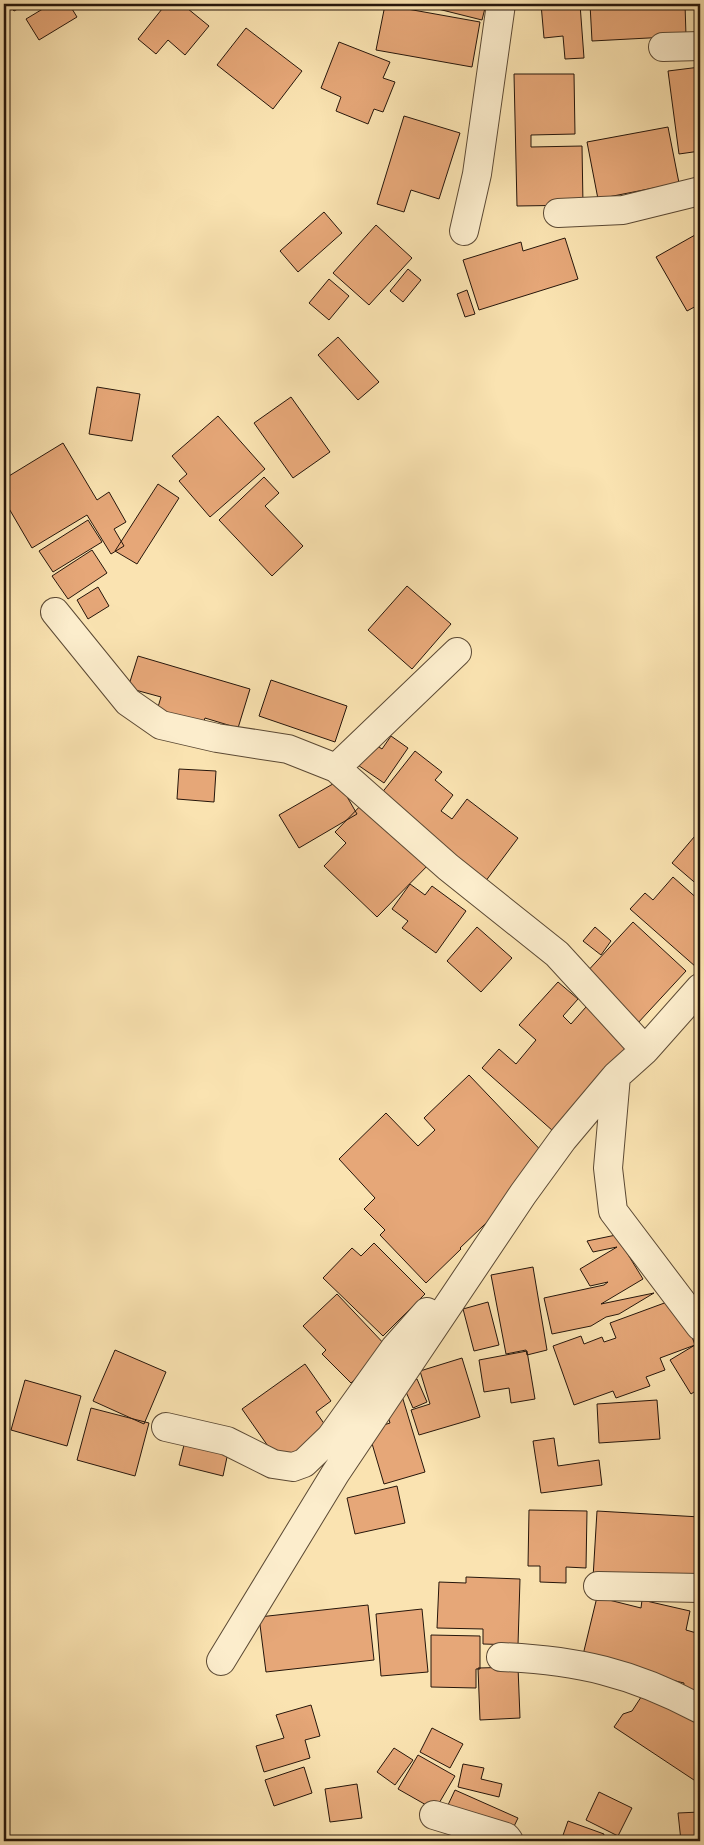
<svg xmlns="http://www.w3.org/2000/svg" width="704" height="1845" viewBox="0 0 704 1845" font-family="Cardo,serif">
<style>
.building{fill:#e6a778;stroke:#26160b}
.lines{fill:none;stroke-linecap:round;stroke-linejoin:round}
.street-casing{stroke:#5b4934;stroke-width:30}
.street{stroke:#fcedcc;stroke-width:28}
</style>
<rect width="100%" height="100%" fill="#fae3b1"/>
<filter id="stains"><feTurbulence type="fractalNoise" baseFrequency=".004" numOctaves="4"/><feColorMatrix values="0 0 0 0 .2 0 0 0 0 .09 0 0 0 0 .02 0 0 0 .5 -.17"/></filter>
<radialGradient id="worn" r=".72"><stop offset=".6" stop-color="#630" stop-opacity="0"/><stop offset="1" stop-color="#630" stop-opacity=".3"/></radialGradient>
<!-- building -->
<path class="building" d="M9,4H36L27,9L25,5L14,11Z
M51,4H69L77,17L39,40L26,19Z
M166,4H182L209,26L185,55L168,40L156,54L138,39Z
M418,4H486L482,20Z
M541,4H580L584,58L565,59L563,36L544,38Z
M590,4H685L686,36L592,41Z
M385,5L480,22L472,67L376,50Z
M246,28L302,71L273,109L217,65Z
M339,42L390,62L383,78L395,82L383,112L374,109L368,124L336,111L341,97L321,88Z
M700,67V151L679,154L668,71Z
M514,74H574L575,134L531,135V147L582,146L583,205L517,206Z
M404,116L460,133L439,199L411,190L404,212L377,204Z
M668,127L679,183L598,199L587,142Z
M324,212L342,233L298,272L280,251Z
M376,225L412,258L369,305L333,273Z
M695,235L700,244V304L687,311L656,257Z
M565,238L578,279L479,310L463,260L521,242L523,251Z
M408,269L421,280L403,302L390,291Z
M329,279L349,296L329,320L309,303Z
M467,290L475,314L465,317L457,294Z
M338,337L379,382L358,400L318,355Z
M97,387L140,394L132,441L89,434Z
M291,397L330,452L293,478L254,423Z
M218,416L265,469L210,517L179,481L187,474L172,456Z
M63,443L97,500L109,492L126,522L114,529L124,546L111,554L87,515L32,548L4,500V479Z
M264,477L279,493L265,506L303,546L272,576L219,520Z
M158,484L179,498L137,564L115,551Z
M88,520L102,542L53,572L39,551Z
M92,550L107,573L68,599L52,576Z
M407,586L451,624L412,669L368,630Z
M98,587L109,606L88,619L77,600Z
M138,656L250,689L238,728L205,718L201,730L155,717L161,697L128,688Z
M271,680L347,706L335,742L259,716Z
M391,736L408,748L384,783L352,761L367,739L382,749Z
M415,751L442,772L435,780L453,795L441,811L452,819L467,799L518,838L485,882L377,799Z
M179,769L216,771L214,802L177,799Z
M338,781L357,814L299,848L279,815Z
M367,799L436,857L377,917L324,866L346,843L335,832Z
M700,830V887L672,863Z
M673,877L700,901V962L696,967L630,909L645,893L653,900Z
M410,884L425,895L432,886L466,911L436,953L402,928L408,921L392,909Z
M633,922L686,971L637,1024L584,975Z
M477,927L512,958L481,992L447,961Z
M595,927L611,941L601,955L583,941Z
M558,982L578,999L563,1016L571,1024L586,1007L629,1045L553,1131L482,1068L499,1049L516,1064L536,1040L519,1025Z
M469,1075L551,1161L460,1248L461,1249L426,1283L380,1235L385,1230L364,1209L375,1198L339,1159L386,1113L418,1146L435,1130L424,1118Z
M616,1235L643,1279L601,1304L654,1293L619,1314L606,1317L591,1326L552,1334L544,1298L604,1285L608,1282L590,1286L580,1269L617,1247L593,1252L587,1241Z
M374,1243L425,1294L383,1336L323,1278L352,1248L361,1256Z
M533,1267L547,1350L527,1355L526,1350L506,1354L491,1275Z
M337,1294L388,1348L351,1383L322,1354L326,1350L303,1326Z
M678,1298L695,1345L660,1358L665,1370L646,1377L650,1386L616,1398L613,1391L574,1405L553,1346L581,1336L584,1344L602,1337L604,1342L616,1338L610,1323Z
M488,1302L499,1345L474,1351L463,1309Z
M700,1342V1388L691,1394L670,1360Z
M115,1350L166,1372L144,1424L93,1401Z
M527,1351L535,1399L511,1403L509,1388L484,1392L479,1360Z
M462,1358L480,1417L419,1435L411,1410L430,1404L420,1371Z
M305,1364L331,1401L316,1412L332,1435L284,1469L242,1409Z
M417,1379L427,1402L413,1408L403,1385Z
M25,1380L81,1396L67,1446L11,1430Z
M399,1386L425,1472L384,1484L368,1430L390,1423L380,1392Z
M657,1400L660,1439L599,1443L597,1404Z
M91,1408L149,1423L135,1476L77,1460Z
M187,1433L230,1443L223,1476L179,1465Z
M554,1438L558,1466L599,1460L602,1485L541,1493L533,1441Z
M397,1486L405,1523L355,1534L347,1498Z
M529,1510L587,1511L586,1568L566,1567V1583L540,1582V1566H528Z
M597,1511L700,1517V1587L593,1578Z
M466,1577L520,1579L518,1645L483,1644V1629L437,1628L439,1582L466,1583Z
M597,1597L641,1608L642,1600L690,1611L686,1630L700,1634V1694L683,1690L684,1683L582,1659Z
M368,1605L374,1660L266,1672L259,1617Z
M422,1609L428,1672L381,1676L376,1614Z
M431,1635L480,1636V1669H476V1688L431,1687Z
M518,1667L520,1718L480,1720L478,1668Z
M647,1688L700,1723V1784L614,1727L623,1714L632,1711Z
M311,1705L320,1736L305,1740L310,1758L264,1772L256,1746L284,1738L276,1715Z
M432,1728L463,1744L450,1768L420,1752Z
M394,1748L413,1760L395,1785L377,1772Z
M418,1755L455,1776L435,1810L398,1789Z
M463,1764L484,1768L481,1779L502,1784L499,1797L458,1787Z
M304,1767L312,1793L274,1806L265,1780Z
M357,1784L362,1818L330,1822L325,1789Z
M455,1790L518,1818L507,1841L440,1822Z
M599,1792L632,1808L618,1836L586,1820Z
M700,1812V1841H681L678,1813Z
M568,1821L604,1834L602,1841H561Z"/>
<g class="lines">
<!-- street casing -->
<g class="street-casing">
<path id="street" d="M663,47L700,46
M558,213L623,210L700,191
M464,231L477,174L501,4
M55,612L128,702L161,725L217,738L288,749L336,768L448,867L557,954L645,1050
M336,768L457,652
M700,988L645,1050L616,1076L608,1168L613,1211L700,1326
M166,1427L227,1441L273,1464L293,1467L304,1463L331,1437L395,1348L427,1312
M598,1586L700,1588
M501,1657C577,1660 633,1673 700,1709
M221,1661L335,1474L523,1194L563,1139L616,1076
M434,1815L506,1837L509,1841"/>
</g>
<!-- street -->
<use href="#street" class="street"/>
</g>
<!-- margin -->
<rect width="704" height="1845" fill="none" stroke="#fae3b1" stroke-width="20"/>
<rect x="5" y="5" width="694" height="1835" fill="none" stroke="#26160b" stroke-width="2.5"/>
<rect x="10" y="10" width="684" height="1825" fill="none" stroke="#26160b"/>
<rect width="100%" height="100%" filter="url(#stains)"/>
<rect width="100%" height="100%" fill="url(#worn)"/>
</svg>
